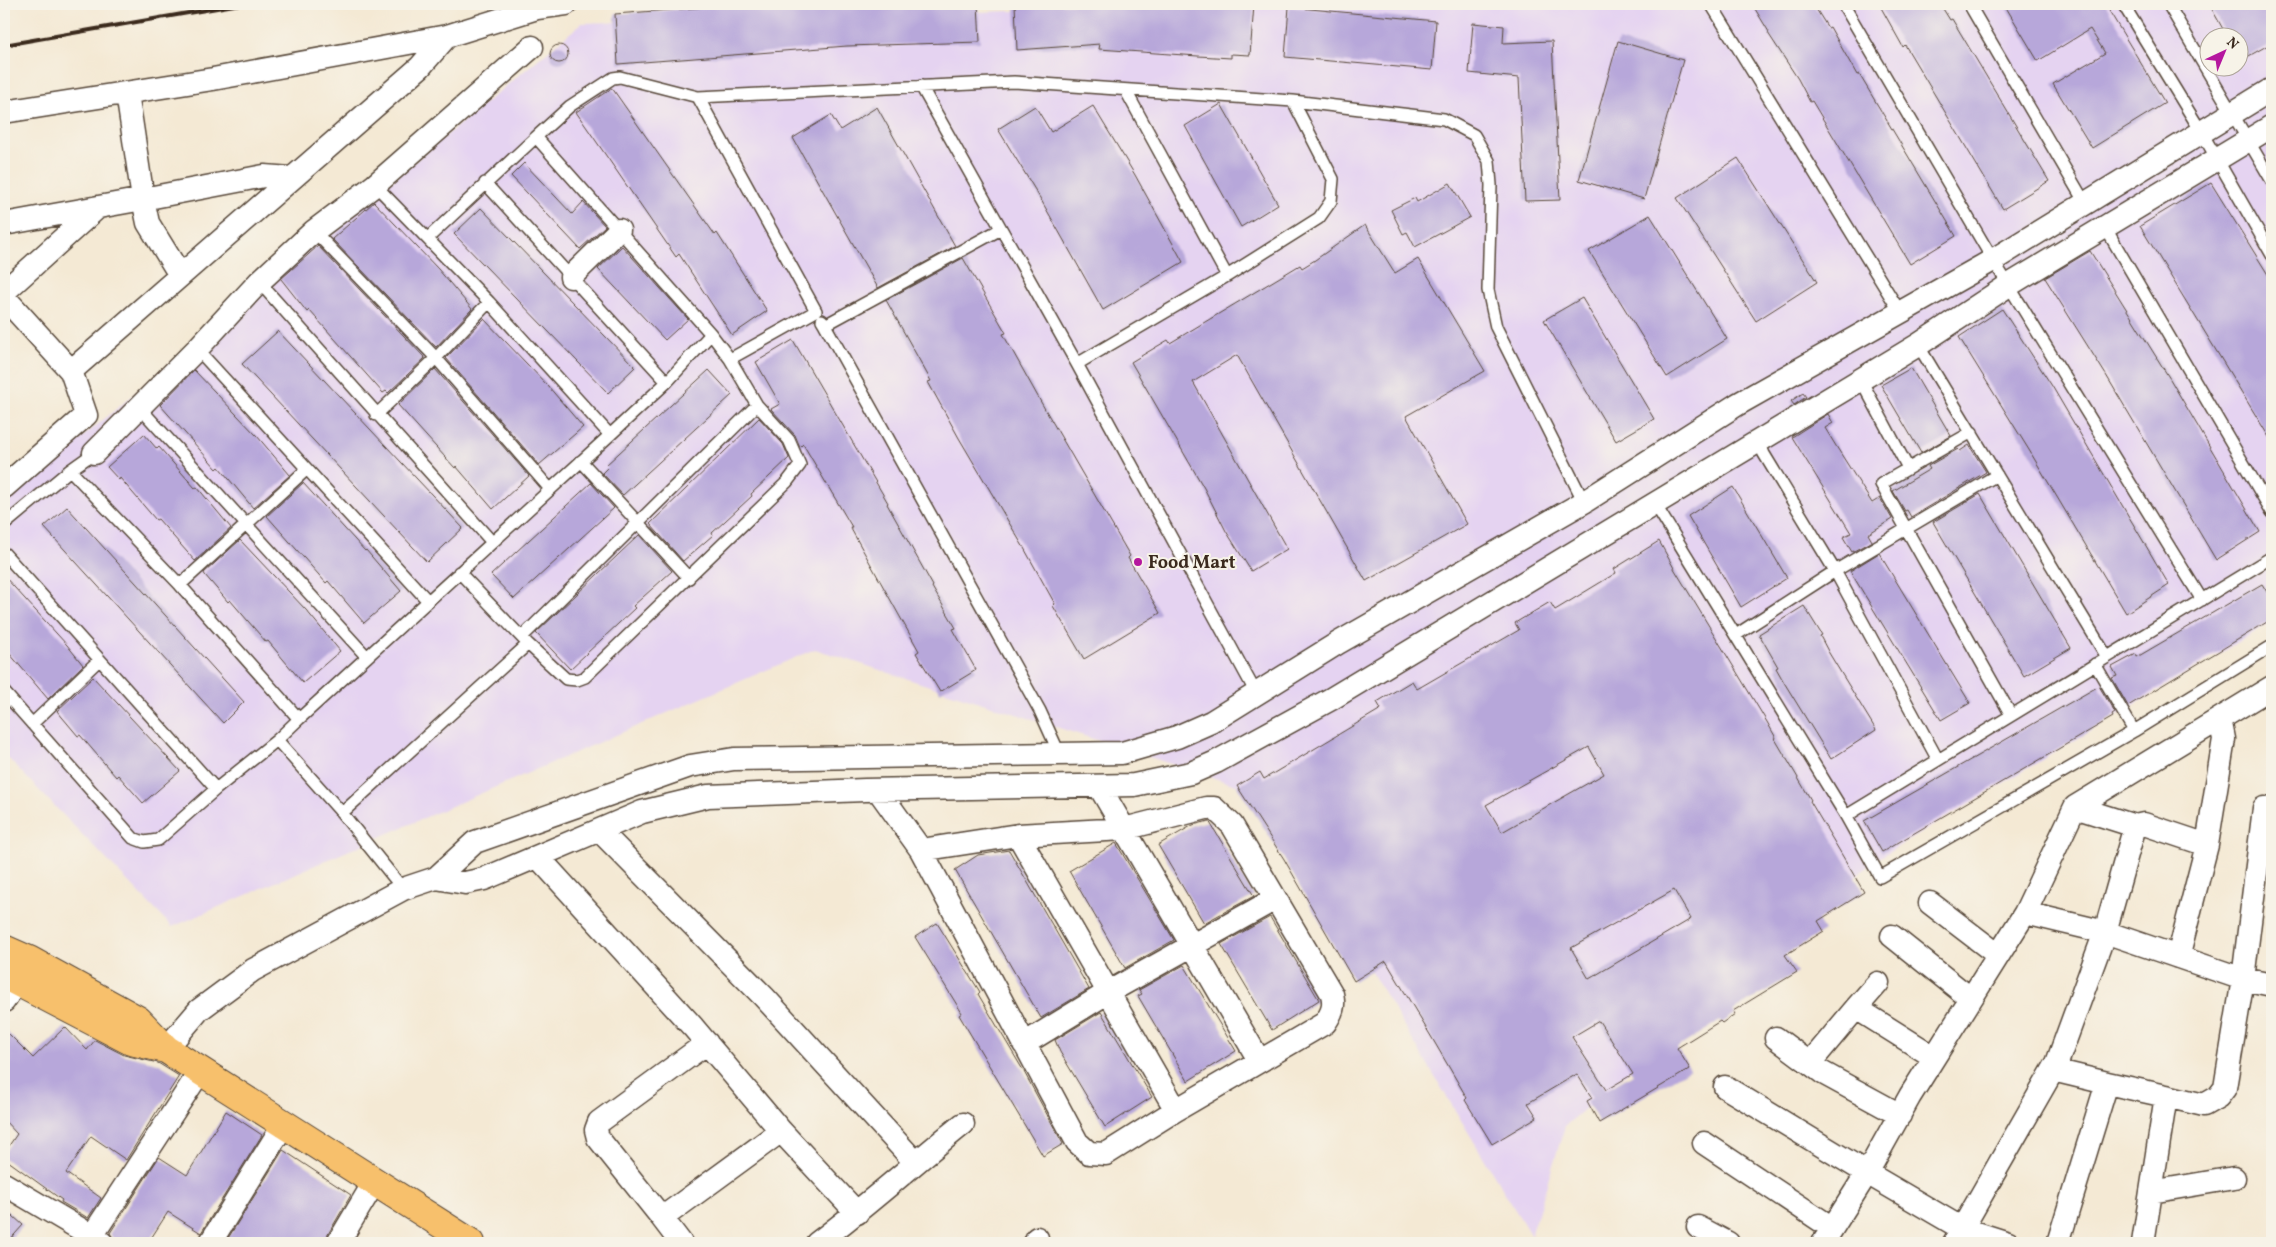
<svg xmlns="http://www.w3.org/2000/svg" width="2276" height="1247" viewBox="0 0 2276 1247" font-family="Vollkorn,serif">
<style>
.built{fill:#e5d3f1;fill-rule:evenodd}
.building{fill:#b7a7da;fill-rule:evenodd}
.lines{fill:none;stroke-linecap:round;stroke-linejoin:round}
.lane-casing{stroke:#574739;stroke-width:14}
.street-casing{stroke:#574739;stroke-width:25}
.primary-casing{stroke:#574739;stroke-width:30}
.lane{stroke:#fff;stroke-width:11}
.street{stroke:#fff;stroke-width:22}
.primary{stroke:#f7c06c;stroke-width:28}
.rail{stroke:#3b2a1e;stroke-width:4}
.poi-dot{fill:#b5179e;stroke:#f7f3e8;stroke-width:2}
.labels{text-anchor:middle;stroke-width:4;stroke-linejoin:round;paint-order:stroke}
.poi-label{font-size:18px;font-weight:bold;fill:#3b2a1e;stroke:#f7f3e8;text-anchor:start}
</style>
<rect width="100%" height="100%" fill="#f7f3e8"/>
<filter id="ink" filterUnits="userSpaceOnUse"><feTurbulence type="fractalNoise" baseFrequency=".02" numOctaves="2"/><feDisplacementMap in="SourceGraphic" scale="10" xChannelSelector="R" yChannelSelector="G"/><feConvolveMatrix kernelMatrix="1 2 1 2 8 2 1 2 1" color-interpolation-filters="sRGB"/></filter>
<filter id="wash" filterUnits="userSpaceOnUse"><feTurbulence type="fractalNoise" baseFrequency=".0096" numOctaves="4" result="noise"/><feDisplacementMap in="SourceGraphic" scale="20" xChannelSelector="R" yChannelSelector="G"/><feGaussianBlur stdDeviation="1.12" result="paint"/><feColorMatrix in="noise" values="0 0 0 0 0 0 0 0 0 0 0 0 0 0 0 0 0 1.4 0 .05"/><feComposite in="paint" operator="in"/></filter>
<g filter="url(#wash)">
<rect width="100%" height="100%" fill="#f4e9d4"/>
<!-- built -->
<path class="built" d="M1264,4H2272V622L1874,861L1565,1126L1531,1236L1264,794L815,649L172,927L4,754V502L582,23ZM2208,38H2238V68H2208Z"/>
<g id="blocks">
<!-- building -->
<path class="building" d="M748,4H978L980,42L847,46L618,64L615,14Z
M1015,4H1176L1240,8V4L1254,5L1250,55L1231,54V58L1198,56L1099,49L1100,44L1017,50Z
M1752,4H1813L1828,28L1830,27L1857,75L1859,74L1956,236L1910,264L1812,101L1810,102L1798,79L1768,33L1769,32Z
M1879,4H1940L1950,20L1952,19L2049,181L2003,209L1905,45L1903,47Z
M2004,4H2105L2165,103L2092,148L2053,84L2105,53L2090,29L2038,61Z
M2209,4H2272V43L2238,62V38H2228Z
M1289,7L1436,21L1432,70L1285,57Z
M1473,23L1504,26L1503,43L1552,41L1560,200L1525,201L1519,78L1469,73Z
M1618,41L1683,60L1644,199L1579,180Z
M550 54a9 9 0 1 1 18 0a9 9 0 1 1-18 0Z
M612,88L715,235L717,233L767,311L732,335L679,254L676,257L576,112Z
M1221,104L1278,204L1241,227L1185,126Z
M1035,106L1051,132L1093,106L1135,175L1183,262L1103,310L1040,198L998,129Z
M877,107L955,246L878,288L793,138L831,115L840,130Z
M1738,158L1817,282L1756,321L1677,198Z
M524,163L572,214L583,202L605,226L580,249L511,176Z
M1450,183L1470,217L1415,247L1407,232L1403,234L1391,210L1415,198L1417,202Z
M2211,183L2272,281V442L2140,226Z
M374,202L438,269L472,309L436,347L332,239Z
M481,208L635,367L608,393L454,234Z
M1650,215L1727,339L1667,377L1589,251Z
M1365,225L1395,273L1418,259L1485,371L1406,416L1467,524L1366,581L1237,355L1193,382L1287,549L1251,571L1226,531L1204,488L1131,362L1168,340L1170,343L1300,265L1302,268L1315,260Z
M318,246L425,358L388,393L386,391L383,393L309,310L307,312L281,279Z
M622,246L688,319L665,340L598,269Z
M2090,251L2170,379L2260,532L2216,560L2106,375L2045,278Z
M963,258L1006,333L1003,334L1042,404L1130,556L1128,558L1160,613L1084,659L1053,606L1055,604L1024,548L959,438L928,382L931,381L886,300Z
M1582,298L1654,419L1616,441L1544,320Z
M2002,309L2052,386L2169,585L2126,613L2029,450L1959,337Z
M484,319L548,386L583,427L539,465L446,358Z
M278,331L463,528L427,562L242,364Z
M793,340L888,503L887,504L933,586L932,587L956,628L953,629L976,670L940,692L916,653L919,651L850,527H852L803,444L800,447L795,435L771,409L780,404L756,362Z
M1911,368L1951,436L1921,453L1881,385Z
M435,369L529,476L493,509L456,466L455,468L398,405Z
M194,370L257,436L290,475L253,508L219,467L217,469L160,405Z
M709,370L732,395L623,495L602,473L608,467L606,465Z
M1803,393L1806,397L1794,405L1791,401Z
M1828,414L1833,423L1825,428L1836,446L1872,503L1880,498L1892,519L1868,534L1872,541L1852,552L1843,537L1851,533L1792,437Z
M759,418L783,444L789,458L751,494L752,496L712,533L713,535L683,561L650,524Z
M144,434L157,449L159,447L195,488L197,487L231,528L195,561L158,519L156,520L120,478L119,480L107,467Z
M1969,445L1986,472L1911,517L1907,510L1905,511L1893,491L1930,469L1928,466L1958,449L1960,451Z
M303,483L365,551L366,550L401,591L364,623L328,581L326,583L267,516Z
M591,483L614,508L514,599L491,575Z
M1733,487L1787,578L1741,607L1688,516Z
M1980,494L2071,648L2024,676L1933,522Z
M67,507L244,702L223,723L44,527Z
M639,535L672,571L633,606L635,608L570,669L536,633Z
M240,540L306,610L340,651L303,683L268,641L266,642L230,600L228,602L205,575L204,573Z
M1659,541L1675,570L1767,722L1776,738L1775,739L1811,800L1810,801L1864,892L1818,921L1824,931L1785,955L1797,972L1733,1011L1735,1014L1722,1023L1720,1021L1677,1048L1690,1069L1599,1123L1587,1101L1592,1098L1577,1074L1528,1103L1537,1117L1492,1144L1465,1100L1467,1098L1432,1038L1386,961L1354,981L1284,859L1237,786L1260,772L1264,779L1381,709L1377,702L1412,681L1417,689L1519,630L1515,623L1550,602L1555,610L1616,573L1614,569ZM1589,747L1604,774L1502,832L1486,805ZM1674,890L1691,919L1589,979L1571,948ZM1599,1021L1633,1074L1606,1090L1572,1037Z
M1879,553L1970,703L1941,720L1850,571Z
M4,576L67,645L83,665L48,699L4,647Z
M2262,584L2272,600V619L2128,706L2112,678L2117,676L2112,667L2136,654L2137,657Z
M1804,606L1822,635L1820,636L1829,653L1876,730L1831,759L1785,684L1776,668L1778,667L1759,634Z
M93,677L180,771L143,803L118,775L116,777L80,735L78,736L57,711Z
M2099,686L2115,713L2112,715L2113,717L1882,852L1864,821Z
M1209,821L1254,896L1204,923L1158,845L1193,825Z
M1116,843L1174,940L1125,968L1069,871Z
M1009,850L1089,989L1041,1018L955,870L978,855Z
M1270,917L1319,1000L1272,1030L1221,944Z
M937,923L980,992L978,994L1023,1070L1063,1144L1043,1156L959,1015L962,1013L915,937Z
M1184,965L1236,1051L1188,1081L1138,996L1142,994L1139,990Z
M1101,1012L1152,1097L1105,1127L1060,1052L1055,1040Z
M65,1027L87,1050L95,1040L124,1055L158,1063L179,1076L126,1160L91,1136L66,1173L101,1198L88,1218L61,1202L62,1200L4,1158V1153L17,1134L4,1120V1029L33,1058Z
M226,1111L262,1135L201,1233L168,1212L148,1243H115L110,1233L159,1157L187,1175Z
M283,1150L351,1195L327,1236L325,1243H225Z
M4,1208L23,1225L7,1243H4Z"/>
</g>
</g>
<g filter="url(#ink)">
<use href="#blocks" fill-opacity="0" stroke="#574739" stroke-width="1"/>
<g class="lines">
<!-- lane casing -->
<g class="lane-casing">
<path id="lane" d="M1711,4L1900,312
M1843,4L1993,260L2202,600
M1969,4L2085,203
M2123,4L2202,133L2272,255
M2168,4L2272,181
M921,86L1077,364L1256,693
M1126,91L1227,276
M698,97L816,311L730,359
M485,183L667,382
M2105,227L2272,512
M314,231L436,358L550,489
M428,238L536,137
M259,282L492,542
M822,320L825,325L1001,229
M825,325L1040,711L1060,755
M1918,345L2107,657
M197,349L428,601
M1077,364L1227,276L1319,218L1331,201L1333,179L1293,101
M1860,378L1908,468
M140,408L367,657
M376,415L436,358L489,302
M1972,432L1881,484L2011,715
M610,435L667,382L711,334
M1758,440L1764,454L1835,571L1938,760
M94,453L70,470L180,585L299,719L277,740L342,813L403,889
M581,461L689,578
M1655,504L1846,816L2272,557
M4,525L70,470
M4,553L216,789L277,740
M180,585L307,469
M1736,635L1835,571L1997,475
M522,637L757,405
M528,644L566,679L577,680L585,677L787,482L800,465L789,440L757,405L730,359L711,334L536,137L570,106L613,78L620,77L698,97L1014,82L1293,101L1444,119L1474,135L1489,161L1491,185L1488,290L1496,327L1584,502
M4,692L133,838L144,842L158,840L216,789
M299,719L610,435L489,302L375,185
M32,724L99,660
M2134,731L2272,646
M342,813L528,644L459,572
M1846,816L1880,877L2134,731L2095,664"/>
</g>
<!-- street casing -->
<g class="street-casing">
<path id="street" d="M127,93L143,199L264,176L291,178
M4,112L213,79L447,36
M4,224L143,199L148,223L180,275
M571,277L619,230
M4,292L98,207
M4,297L71,371L420,67L447,36L537,8L566,4
M94,453L197,349L259,282L314,231L375,185L532,47
M4,487L86,415L71,371
M1099,786L1259,1060
M878,790L921,850L1077,1142L1089,1153L1106,1154L1176,1110L1325,1023C1332,1013 1335,1006 1332,994L1232,825L1214,808H1206L1124,829L1018,835L921,850
M2075,807L2025,913L2105,932L2243,979L2272,985
M2135,826L2144,824L2207,845L2178,957
M600,831L764,997L915,1162
M1018,835L1176,1110
M2207,845L2224,739L2220,719
M538,857L693,1027L781,1131L857,1213
M436,878L465,883L484,879L642,812L708,796L865,790L1134,785L1191,773L1216,762L1331,699L1918,345L2009,285L2272,126
M1930,903L1998,955
M1892,936L1971,999
M4,1001L17,981
M1856,1008L1878,983
M1776,1038L1823,1073L1900,1115
M707,1043L599,1122L596,1130L598,1138L662,1218L781,1131
M1024,1044L1107,993L1275,899
M166,1049L199,1010L253,970L403,889L436,878L475,842L690,766L734,759L1122,753L1177,737L1211,722L1338,643L1584,502L1738,404L1993,260L2272,89
M1810,1063L1856,1008L1934,1057
M2053,1070L2107,1083L2058,1243
M2107,1083L2166,1096L2143,1243
M1725,1087L1867,1173L1910,1096L2025,913
M2166,1096L2204,1105L2218,1097L2225,1088L2243,979L2264,808
M1704,1143L1832,1228
M4,1184L92,1236
M2151,1192L2234,1178
M662,1218L681,1243
M1698,1227L1728,1243
M102,1243L92,1236L201,1070
M210,1243L284,1124
M338,1243L375,1181
M817,1243C867,1206 914,1163 963,1124
M1035,1243L1037,1238
M1823,1243L1867,1173L1961,1228L2008,1243
M1954,1243L2057,1063L2105,932L2135,826L2075,807L2272,687"/>
</g>
<!-- primary casing -->
<g class="primary-casing">
<path id="primary" d="M4,949L29,960L138,1020L166,1049L471,1243
M4,975L131,1041L166,1049"/>
</g>
<!-- lane -->
<use href="#lane" class="lane"/>
<!-- street -->
<use href="#street" class="street"/>
<!-- primary -->
<use href="#primary" class="primary"/>
<!-- rail -->
<path class="rail" d="M4,45L240,4"/>
</g>
</g>
<!-- markers -->
<circle class="poi-dot" cx="1138" cy="562" r="5"/>
<g class="labels">
<!-- poi labels -->
<g class="poi-label">
<text x="1148" y="568">Food Mart</text>
</g>
</g>
<!-- margin -->
<rect width="2276" height="1247" fill="none" stroke="#f7f3e8" stroke-width="20"/>
<!-- north arrow -->
<g transform="translate(2224 52) rotate(44)"><circle r="24" fill="#f7f3e8" stroke="#aca397"/>
<path d="M0-4L9 19L0 12L-9 19Z" fill="#b5179e"/>
<text y="-8" font-size="14" font-weight="bold" text-anchor="middle" fill="#3b2a1e">N</text>
</g>
</svg>
